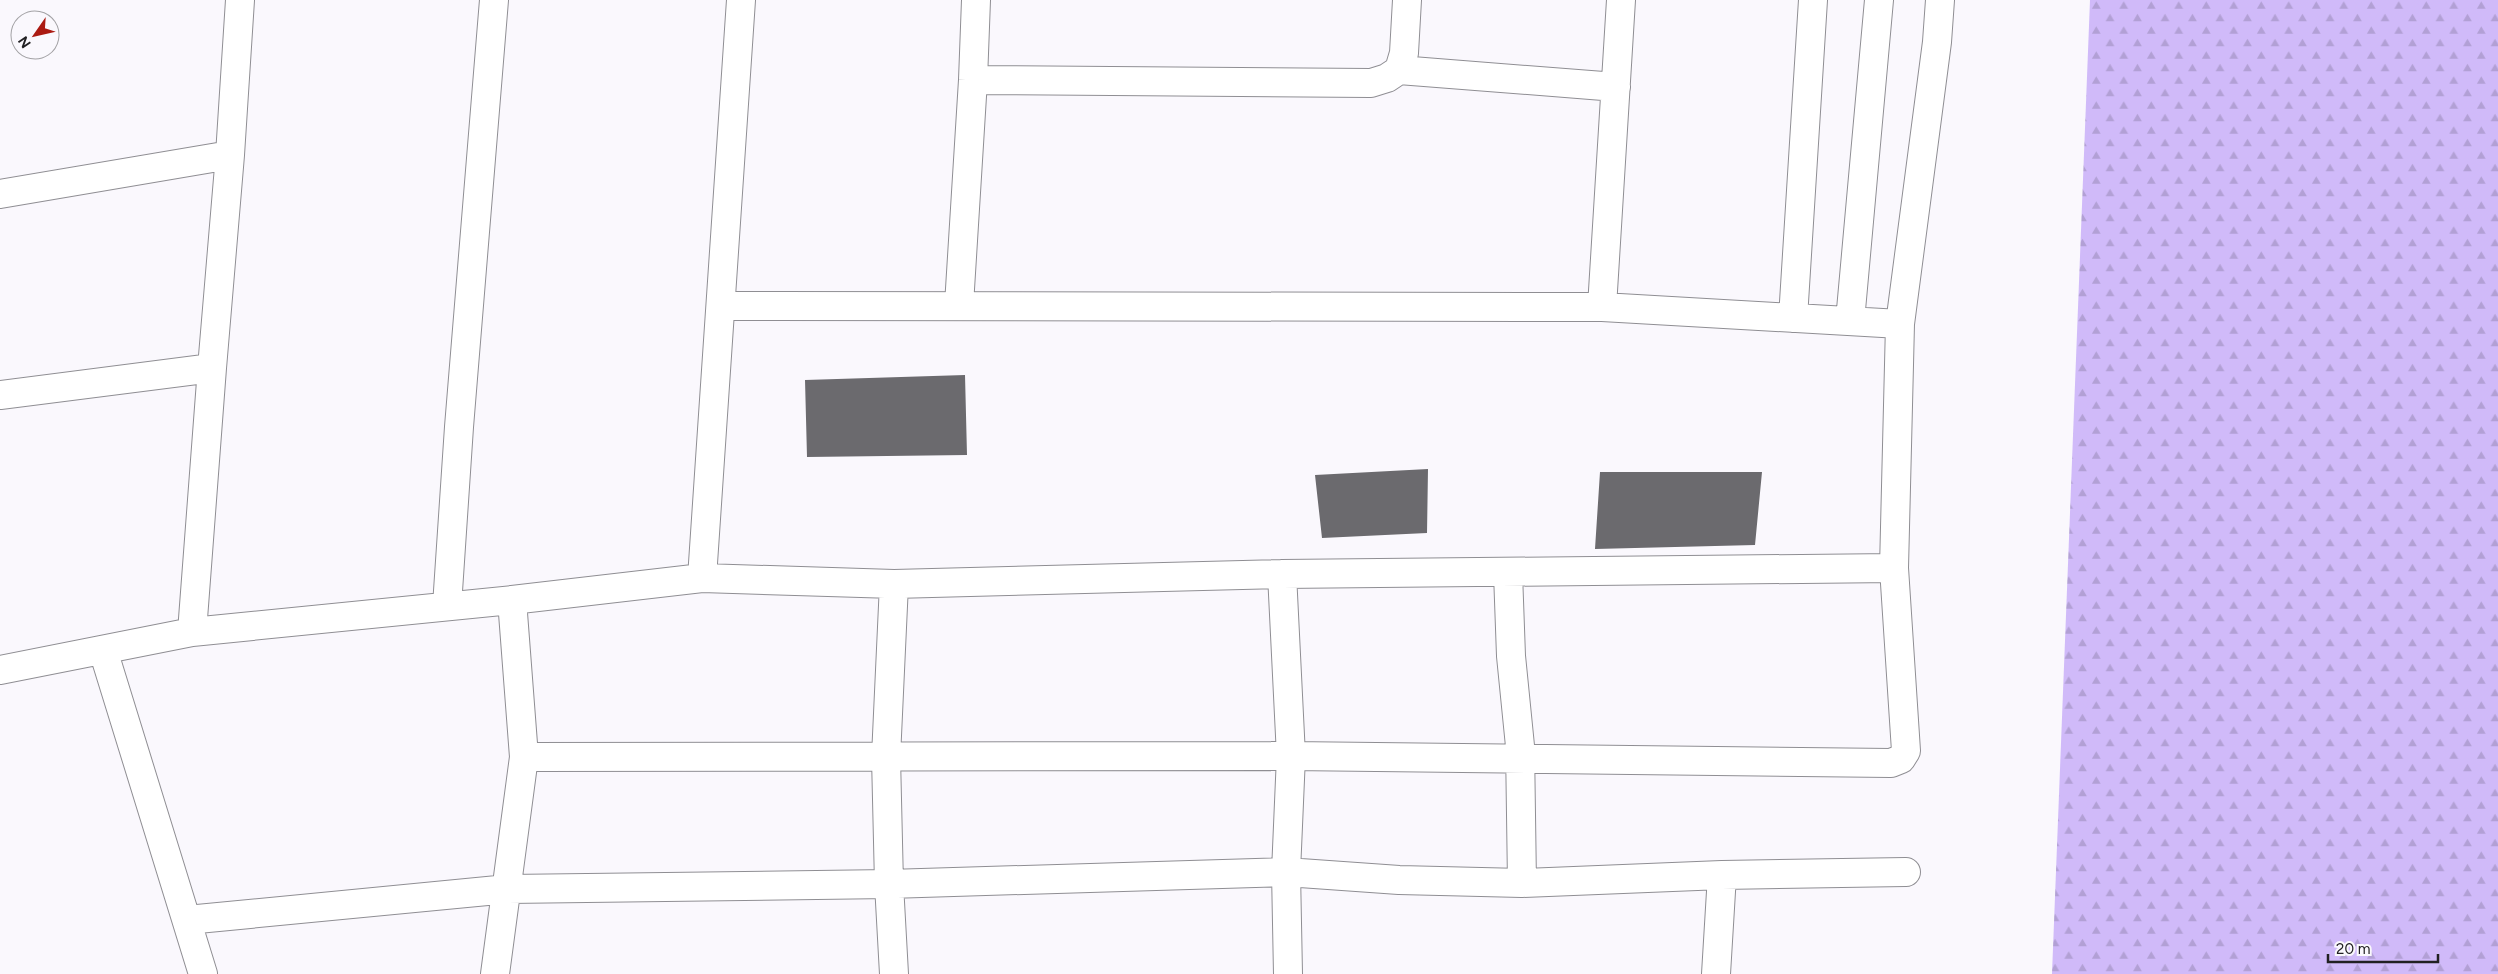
<svg xmlns="http://www.w3.org/2000/svg" width="2498" height="974" viewBox="0 0 2498 974" font-family="Figtree,sans-serif">
<style>
.forest{fill:url(#forest-firs)}
.building{fill:#6b6a6e}
.lines{fill:none;stroke-linecap:round;stroke-linejoin:round}
.minor-casing{stroke:#8f8e93;stroke-width:30}
.minor{stroke:#fff;stroke-width:28}
</style>
<defs>
<pattern id="forest-firs" width="22" height="20" patternUnits="userSpaceOnUse" patternTransform="scale(1.25)"><rect width="22" height="20" fill="#d0baf9"/><path d="M5 1l3.5 6h-7zM16 11l3.5 6h-7z" fill="#b2a0d5"/></pattern>
</defs>
<rect width="100%" height="100%" fill="#faf8fd"/>
<!-- forest -->
<path class="forest" d="M2090,0H2498V974H2052Z"/>
<!-- building -->
<path class="building" d="M965,375L967,455L807,457L805,380Z
M1428,469L1427,533L1322,538L1315,475Z
M1600,472H1762L1755,545L1595,549Z"/>
<g class="lines">
<!-- minor casing -->
<g class="minor-casing">
<path id="minor" d="M1399,70L1616,87
M973,80L1371,83L1387,78L1399,70L1404,53L1407,0
M0,194L230,155
M959,305L973,80L976,0
M721,306L1602,307L1900,324
M1602,307L1621,0
M1793,318L1813,0
M1850,321L1879,0
M0,395L212,368L230,155L240,0
M1508,573L1511,656L1520,746L1522,883L1722,875L1716,974
M1282,574L1291,756L1286,872L1288,974
M702,578L741,0
M447,606L459,427L494,0
M192,632L212,368
M103,650L203,974
M0,670L192,632L512,600L702,578L894,584L1282,574L1894,568
M524,757L1291,756L1891,763L1901,759L1906,751L1894,568L1900,324L1937,42L1940,0
M1722,875L1906,872
M187,920L508,889L889,884L886,757L894,584
M495,974L524,757L512,600
M894,974L889,884L1286,872L1399,880L1522,883"/>
</g>
<!-- minor -->
<use href="#minor" class="minor"/>
</g>
<!-- north arrow -->
<g transform="translate(35 35) rotate(236)"><circle r="24" fill="#faf8fd" stroke="#a3a2a5"/>
<path d="M0-4L9 19L0 12L-9 19Z" fill="#ab1a12"/>
<text y="-8" font-size="14" font-weight="bold" text-anchor="middle" fill="#212022">N</text>
</g>
<!-- scale -->
<path d="M2328 954v8h110v-8" fill="none" stroke="#212022" stroke-width="2.5"/>
<text x="2336" y="954" font-size="15" fill="#212022" stroke="#faf8fd" stroke-width="4" paint-order="stroke">20 m</text>
</svg>
